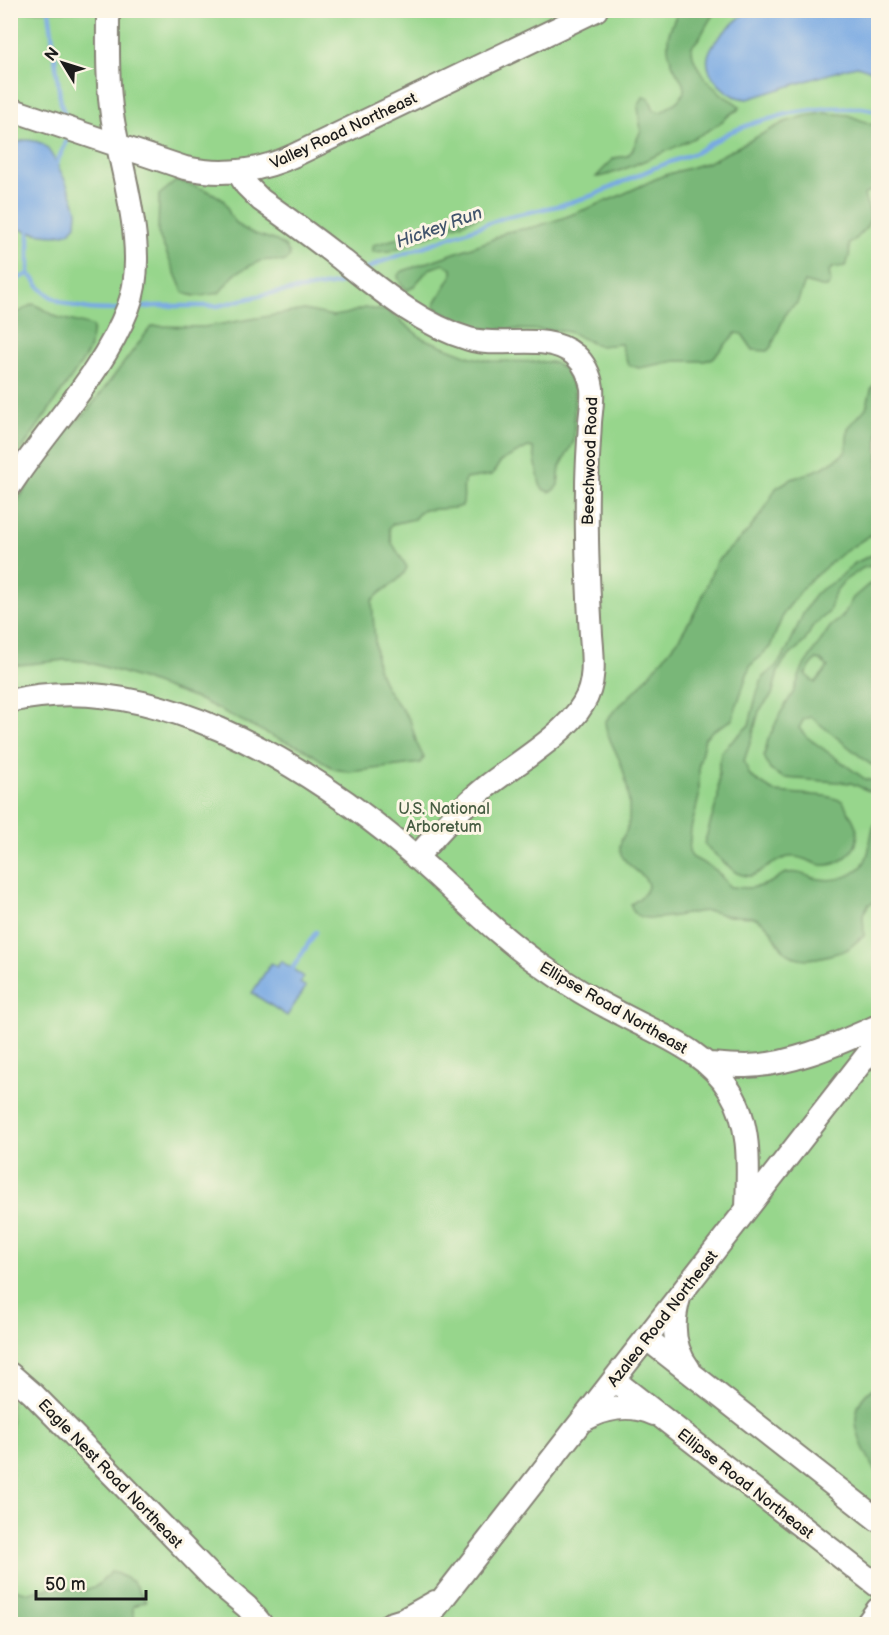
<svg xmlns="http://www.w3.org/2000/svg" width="889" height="1635" viewBox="0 0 889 1635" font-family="'Balsamiq Sans',sans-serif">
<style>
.green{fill:#97d68c;stroke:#5a7954;stroke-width:1.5}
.forest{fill:#79b778;stroke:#4a6a4a;stroke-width:1.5;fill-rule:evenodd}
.water{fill:#78a9e3;stroke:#4a6280;stroke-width:1.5}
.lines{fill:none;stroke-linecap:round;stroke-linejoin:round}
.stream{stroke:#78a9e3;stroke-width:4.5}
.minor-casing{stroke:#868376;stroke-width:26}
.minor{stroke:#fff;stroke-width:22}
.labels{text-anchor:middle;stroke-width:6;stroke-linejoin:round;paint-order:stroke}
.street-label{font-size:16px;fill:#1c1c1c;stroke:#fcf5e5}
.park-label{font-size:16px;fill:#475d43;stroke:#fcf5e5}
.water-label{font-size:18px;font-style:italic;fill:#41546c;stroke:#fcf5e5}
</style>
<rect width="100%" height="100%" fill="#fcf5e5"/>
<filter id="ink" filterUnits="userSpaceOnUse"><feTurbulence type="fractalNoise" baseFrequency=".0167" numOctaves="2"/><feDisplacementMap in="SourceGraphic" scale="12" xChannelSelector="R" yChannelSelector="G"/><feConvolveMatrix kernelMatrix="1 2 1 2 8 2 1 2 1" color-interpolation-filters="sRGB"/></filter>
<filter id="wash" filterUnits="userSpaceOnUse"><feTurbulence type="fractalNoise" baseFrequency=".008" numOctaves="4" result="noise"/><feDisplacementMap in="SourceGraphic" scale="24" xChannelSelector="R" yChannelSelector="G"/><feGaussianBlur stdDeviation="1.35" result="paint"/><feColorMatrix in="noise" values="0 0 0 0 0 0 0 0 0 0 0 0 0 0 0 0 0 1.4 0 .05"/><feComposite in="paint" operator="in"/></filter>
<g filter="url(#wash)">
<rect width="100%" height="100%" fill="#f1eacf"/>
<!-- green -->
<path class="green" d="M11,11H878V1624H11Z"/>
<!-- forest -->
<path class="forest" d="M679,11H717C704,23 706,34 692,46C691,65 709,84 723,95C729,100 735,101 740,107L738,110C728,114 728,116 720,123C705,135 613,177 596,177L614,158L627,156L632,151L641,130L638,107L643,97L649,98L654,110L661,112C668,107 683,100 684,90C685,84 680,78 677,73C663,49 666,33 679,11Z
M824,113L848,115L878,127V189L868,192L864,195C865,202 869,207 870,214C872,225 857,239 849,244C850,253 850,258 845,266L832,268L829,271L831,283L827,287H821L805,282L797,303L787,311L771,347L767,351L753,350L742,334L736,333L713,358L705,361H676L639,368L628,365L621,344L599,346L569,332L557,330L487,329L470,325L440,312L434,305L452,275V269L444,264L429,269L413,287L408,290C402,286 398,282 398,275L403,271L489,241L506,232L534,227L563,218L619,196L662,176L709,162L785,122L806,116Z
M176,181H179C194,186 211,190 223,200C228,204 227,211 231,216C240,231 256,234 271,239C280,242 289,247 290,257L283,262L271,260L260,261L236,273L219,293C206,295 194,299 183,292L158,233L159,195Z
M482,210L481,216L390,251L373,252V245L447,225L476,211Z
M34,304L57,317L92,326L93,329L89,350L82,362L11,465V315C19,315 25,306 34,304Z
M364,308L388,311L422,338L471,357L491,361L551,362L557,364L566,371L574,389V441L560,467L558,485L555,489L550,492L544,490L540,485L533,448L528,447L501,461L492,475L465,479C461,488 466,497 462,506L454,508L422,510L414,519L393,524L389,528L392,543L407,567C402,583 381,588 372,601L377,667L386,688L410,720L417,744L424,758L421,763L350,772L334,769L303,748L274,737L202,701L130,675L84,661L65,660L11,666V510L69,427L86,413L150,328L154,326L204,327L304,310L333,316L346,314Z
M878,381V530L841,554L806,584L784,613L770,647L750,666L732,720L712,731L705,738L699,764V797L691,829L689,851L692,857L716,870L730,887C745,888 757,889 771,882C776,879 782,874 787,873C797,871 805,875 814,878C831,882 850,879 862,866C873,852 868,830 878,818V901L869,904L863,914L864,936C857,940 853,946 846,950C843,952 837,953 833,954C816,959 795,964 782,948C772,935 773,926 755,918C746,915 736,917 728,916C721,915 716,912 710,911C693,909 633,933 631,904C673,878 624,874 620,850C619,840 624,837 627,829C631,818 629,803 628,792C626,781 623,767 618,757C613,745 606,735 605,722L614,711L638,688L678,640L699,605L716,562L749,530L764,510L776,488L789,480L822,468L841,456L846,451L848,428L866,408L872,387Z
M878,552V564L863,568L844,581L835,592L829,612L813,626L805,641L784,661L778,672L772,695L759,711L752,737L744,761L750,776L775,792L826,796L843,801C847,811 855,820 857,831C861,850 839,867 821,865C811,863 800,855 789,857C776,859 764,871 751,876C746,876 741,875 737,873C734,872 706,846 704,844L718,798L719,762L722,751L749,725L757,693L763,677L776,666L786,652L803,614L815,594L840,577L855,563Z
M878,580V765L876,766L870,764L811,717L804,719L799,728L807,737L865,779L878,782V795L851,783L784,778L770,770L764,756L768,740L781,712L793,693L803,667L830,627L843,616L853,598L868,585ZM816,659L820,660L828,667L815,683L805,674Z
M878,1385V1474C860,1446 839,1407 878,1385Z
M112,1571L133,1582L146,1601L133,1606V1613L137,1624H11V1588L29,1593L54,1587L83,1591L98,1585Z"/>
<!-- water -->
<path class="water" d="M747,11H878V73L857,66L848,68L748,99C734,98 725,92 716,81C691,53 727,30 747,11Z
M24,140C30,140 37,141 43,144C52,150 75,199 77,211C77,215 76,221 76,225C75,226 70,232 69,232C55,239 24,231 11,226V146Z
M281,961L304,977L300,983L306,987L287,1016L252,993L271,963L277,967Z"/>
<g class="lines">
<!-- stream -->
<path class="stream" d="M49,10L61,105L67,120
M54,168L67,141
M29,228V274
M365,270L381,262L506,217L562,205L594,195L654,168L695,153L730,132L754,123L791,113L829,108H862L878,111
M10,282L29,274C33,277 35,281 38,285C56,307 93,312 119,309
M137,308L156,306H217L267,294L338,284L352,277
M292,969L316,932"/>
</g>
</g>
<g filter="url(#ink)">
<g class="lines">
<!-- minor casing -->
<g class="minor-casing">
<path id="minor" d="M10,109L185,168C223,176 259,172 295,155L596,10
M238,172L246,185L261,200C288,219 315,239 341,259C380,290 421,325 469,339C502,349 547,331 575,355C585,364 590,375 592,388C593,400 591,410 590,422C589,444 587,466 587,488C586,537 588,586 591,635C593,658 596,684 583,704C565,735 515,764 486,787C460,808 438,832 416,858
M10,486C49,426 102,375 128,308C150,253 121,172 112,115C107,81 108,45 108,10
M10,701C148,668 301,761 403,846C450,885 491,931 542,966C567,984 593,1000 621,1014C660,1035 706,1051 730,1091C752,1126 748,1170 747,1209
M709,1064C721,1065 734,1066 746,1066C792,1065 837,1044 878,1026
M679,1298C672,1322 673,1348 689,1369
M646,1338L878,1520
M10,1374L33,1394L116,1478L215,1580L247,1607L261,1624
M614,1380L878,1586
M582,1421C604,1408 630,1403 654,1414
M390,1624L403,1620L435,1602
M423,1624L878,1041
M867,1624L878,1609"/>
</g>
<!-- minor -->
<use href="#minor" class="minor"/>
</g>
</g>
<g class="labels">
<!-- street labels -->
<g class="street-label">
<text transform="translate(343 130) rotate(-25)" y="6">Valley Road Northeast</text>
<text transform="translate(589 461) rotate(-88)" y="6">Beechwood Road</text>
<text transform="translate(614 1007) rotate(30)" y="6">Ellipse Road Northeast</text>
<text transform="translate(662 1318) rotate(-52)" y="6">Azalea Road Northeast</text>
<text transform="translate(111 1473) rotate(46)" y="6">Eagle Nest Road Northeast</text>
<text transform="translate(746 1483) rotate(38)" y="6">Ellipse Road Northeast</text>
</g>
<!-- park labels -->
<g class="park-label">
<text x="444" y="814">U.S. National<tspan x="444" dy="18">Arboretum</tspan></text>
</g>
<!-- water labels -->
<g class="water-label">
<text transform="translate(439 227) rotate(-20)" y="6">Hickey Run</text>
</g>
</g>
<!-- margin -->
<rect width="889" height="1635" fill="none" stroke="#fcf5e5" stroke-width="36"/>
<!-- north arrow -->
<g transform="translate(63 63) rotate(308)" stroke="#fcf5e5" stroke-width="4.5" paint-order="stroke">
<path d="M0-4.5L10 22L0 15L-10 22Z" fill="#1c1c1c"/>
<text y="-9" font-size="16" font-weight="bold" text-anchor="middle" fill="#1c1c1c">N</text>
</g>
<!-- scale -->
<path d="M36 1590v9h110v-9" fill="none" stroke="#1c1c1c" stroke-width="3"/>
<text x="45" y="1590" font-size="18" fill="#1c1c1c" stroke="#fcf5e5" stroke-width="4.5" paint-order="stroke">50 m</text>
</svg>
